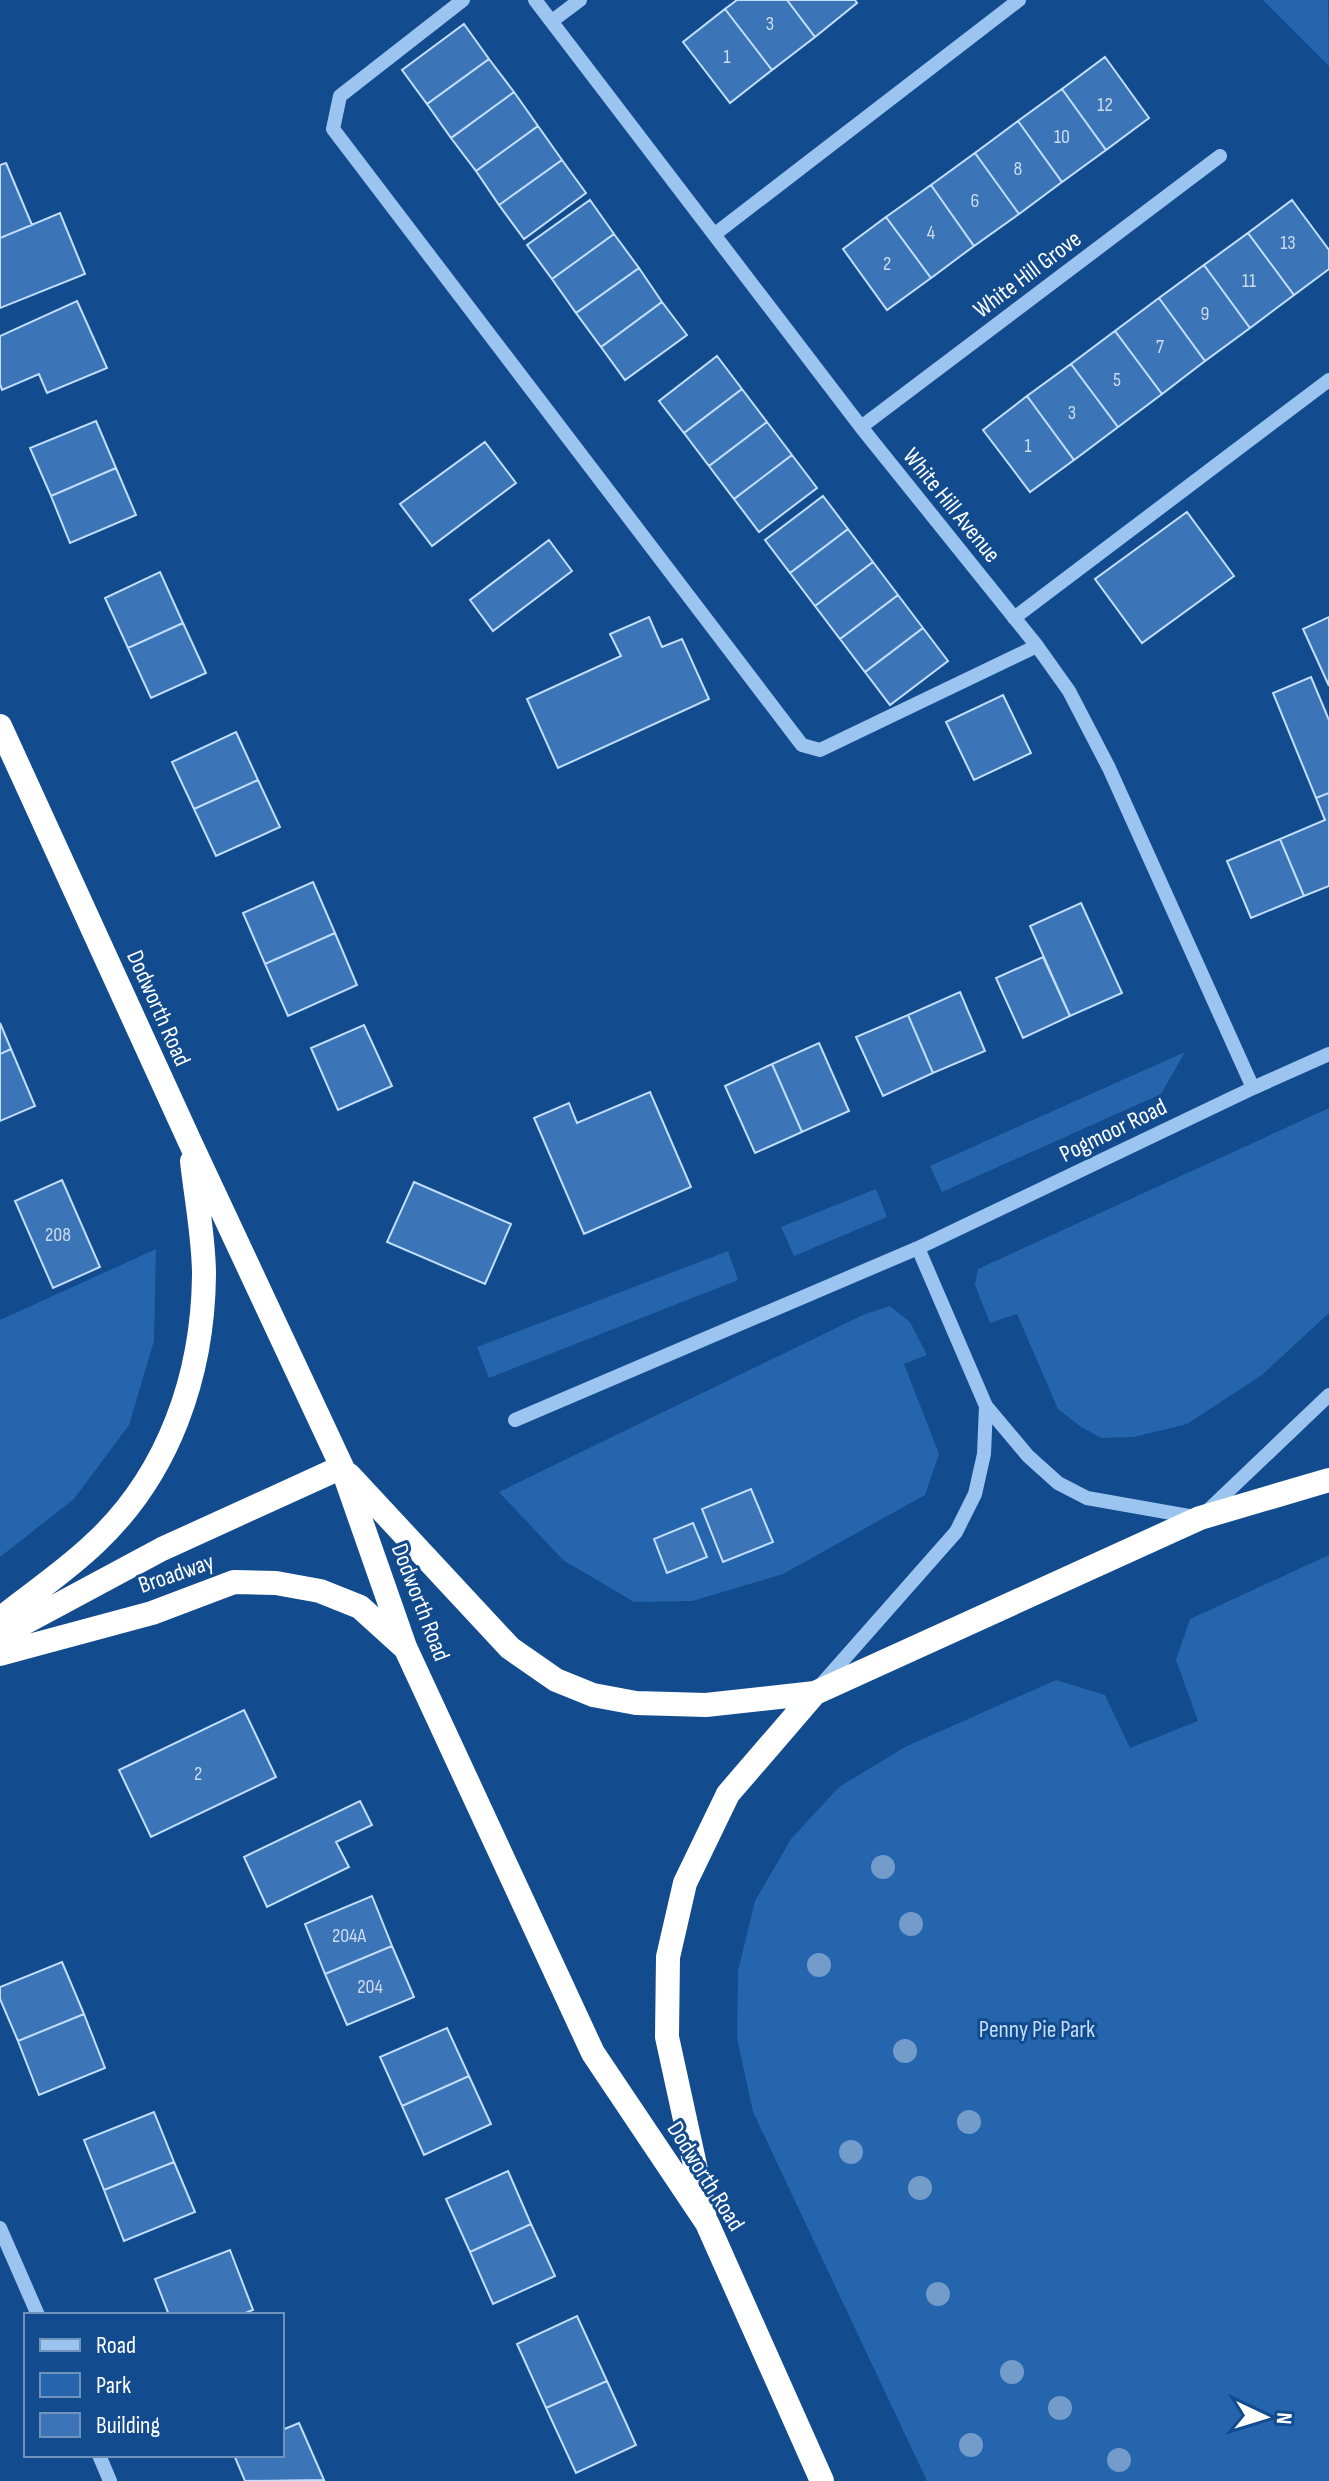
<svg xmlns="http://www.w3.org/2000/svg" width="1329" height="2481" viewBox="0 0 1329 2481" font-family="'Sofia Sans Condensed',sans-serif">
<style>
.green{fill:#2465ae}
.building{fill:#3b75b8;stroke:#c3defc;stroke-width:2}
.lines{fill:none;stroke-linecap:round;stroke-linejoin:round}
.minor{stroke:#9cc4f1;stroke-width:14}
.highway{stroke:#fff;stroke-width:24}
.tree{fill:#739cca}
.labels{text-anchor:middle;stroke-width:6;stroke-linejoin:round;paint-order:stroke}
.number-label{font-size:20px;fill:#cedced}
.street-label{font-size:24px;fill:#fff;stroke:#124b8e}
.park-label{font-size:24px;fill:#c3defc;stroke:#124b8e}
</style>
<rect width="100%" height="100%" fill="#124b8e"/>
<!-- green -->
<path class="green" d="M1263,0H1328L1329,66Z
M1185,1052L1161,1094L942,1192L930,1166Z
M1329,1108V1313L1262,1375L1187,1424L1134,1437L1102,1438L1081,1427L1058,1409L1017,1314L990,1323L975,1285L978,1269Z
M876,1189L887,1217L794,1256L781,1227Z
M156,1249L154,1341L129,1425L74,1499L0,1557V1320Z
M728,1251L738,1280L489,1378L477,1347Z
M890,1306L910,1322L927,1355L904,1364L939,1454L925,1495L783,1574L692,1601L634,1602L563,1560L499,1492L865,1314Z
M1329,1555V2481H927L753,2112L737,2038L738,1971L755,1901L791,1839L839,1787L905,1747L1056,1680L1105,1695L1130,1748L1198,1721L1176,1660L1190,1619Z"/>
<!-- building -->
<path class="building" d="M737,0H787L815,37L772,70L725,9Z
M787,0H855L857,3L815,37Z
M725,9L772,70L730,103L683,42Z
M464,24L489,59L427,104L402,70Z
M1105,57L1149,118L1106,150L1062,89Z
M489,59L514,92L451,138L427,104Z
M1062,89L1106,150L1062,182L1018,121Z
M514,92L538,126L476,171L451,138Z
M1018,121L1062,182L1019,214L975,153Z
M538,126L562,160L499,205L476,171Z
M975,153L1019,214L974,246L931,185Z
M562,160L586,193L524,239L499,205Z
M6,163L32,225L0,238V165Z
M931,185L974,246L931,278L886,217Z
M590,200L614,234L552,279L527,245Z
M1292,200L1329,250V269L1294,295L1248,233Z
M60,213L85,274L0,308V238Z
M886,217L931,278L887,310L843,249Z
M1248,233L1294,295L1250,328L1204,265Z
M614,234L639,268L576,313L552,279Z
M1204,265L1250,328L1205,361L1159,298Z
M639,268L662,302L601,347L576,313Z
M1159,298L1205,361L1162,394L1115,331Z
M77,301L107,368L47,393L39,374L2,390L0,384V336Z
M662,302L687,335L625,380L601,347Z
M1115,331L1162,394L1118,427L1071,364Z
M717,356L742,389L684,433L659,401Z
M1071,364L1118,427L1074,460L1027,396Z
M742,389L767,422L709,466L684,433Z
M1027,396L1074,460L1030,492L983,430Z
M96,421L116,468L51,496L30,448Z
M767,422L792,455L734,499L709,466Z
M485,442L516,483L432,546L400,504Z
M792,455L817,488L759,532L734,499Z
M116,468L136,515L70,543L51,496Z
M823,496L848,529L790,573L765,540Z
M1187,512L1234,576L1142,643L1095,579Z
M848,529L873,562L815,606L790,573Z
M549,540L572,571L493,631L470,600Z
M873,562L898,595L840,639L815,606Z
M160,572L183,623L128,648L105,598Z
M898,595L923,628L865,672L840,639Z
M649,617L662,647L682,639L709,699L558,768L527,699L621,656L610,634Z
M1329,617V686L1303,629Z
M183,623L206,673L151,698L128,648Z
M923,628L948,661L890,705L865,672Z
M1311,677L1329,720V793L1316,798L1273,693Z
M1003,695L1031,753L974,780L946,722Z
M236,732L258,780L194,809L172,762Z
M258,780L280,827L216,856L194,809Z
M1329,793V886L1304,896L1280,839L1325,820L1316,798Z
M1280,839L1304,896L1251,918L1227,861Z
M313,882L335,933L265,964L243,913Z
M1081,903L1122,993L1070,1016L1030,926Z
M335,933L357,985L288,1016L265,964Z
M1043,957L1070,1016L1023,1038L996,978Z
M960,992L985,1051L933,1073L908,1015Z
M908,1015L933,1073L883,1096L856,1037Z
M0,1023L11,1049L0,1054Z
M364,1025L392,1086L338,1110L311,1048Z
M819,1043L849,1111L802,1132L772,1064Z
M11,1049L35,1106L0,1121V1054Z
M772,1064L802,1132L755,1153L725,1086Z
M650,1092L691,1187L584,1234L534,1118L569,1103L577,1123Z
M62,1180L100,1267L53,1288L15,1201Z
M414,1182L511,1224L485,1284L387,1242Z
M751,1489L773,1542L723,1562L702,1509Z
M693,1523L707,1557L667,1573L654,1539Z
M244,1710L276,1777L151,1837L119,1770Z
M360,1801L372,1825L336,1842L349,1867L267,1907L244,1857Z
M372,1896L392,1946L325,1974L305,1924Z
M392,1946L414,1997L347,2025L325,1974Z
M62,1962L84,2014L18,2041L0,1999V1987Z
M84,2014L105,2068L39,2095L18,2041Z
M447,2028L469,2076L402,2106L380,2057Z
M469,2076L491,2124L424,2155L402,2106Z
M154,2112L174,2162L104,2190L84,2140Z
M174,2162L195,2212L124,2241L104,2190Z
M508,2171L531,2224L470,2252L446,2199Z
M531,2224L555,2276L493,2304L470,2252Z
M230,2250L253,2310L240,2315H169L155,2279Z
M577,2316L607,2381L546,2408L517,2344Z
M607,2381L636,2445L576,2473L546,2408Z
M299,2423L324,2480L245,2481L234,2455H282V2430Z"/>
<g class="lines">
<!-- minor -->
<path class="minor" d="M463,0L340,96L333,129L802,745L820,750L1037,646
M535,0L861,427L1037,646L1069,691L1109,768L1253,1088
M552,21L580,0
M715,234L1019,0
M861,427L1220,156
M1014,618L1329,380
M918,1248L986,1406L1028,1456L1058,1483L1087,1498L1200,1518L1329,1395
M515,1420L918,1248L1253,1088L1329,1054
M821,1685L956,1532L975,1494L984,1454L986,1406
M0,2228L38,2315
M99,2455L110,2481"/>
<!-- highway -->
<path class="highway" d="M0,726L190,1142L342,1467L405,1647L593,2053L707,2223L822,2481
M349,1475L510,1648L556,1680L593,1695L636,1703L706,1705L815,1693L1200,1518L1329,1480
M0,1619C31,1594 66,1571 95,1543C169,1474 203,1375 204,1275C204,1238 196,1198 192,1161
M0,1636L162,1549L342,1467
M0,1654L152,1613L234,1582L276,1583L320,1591L360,1607L403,1646
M705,2211L667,2037L668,1957L685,1883L728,1794L815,1693"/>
</g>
<!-- trees -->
<g class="tree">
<circle cx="883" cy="1867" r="12"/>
<circle cx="911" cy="1924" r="12"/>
<circle cx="819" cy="1965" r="12"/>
<circle cx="905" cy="2051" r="12"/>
<circle cx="969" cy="2122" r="12"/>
<circle cx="851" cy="2152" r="12"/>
<circle cx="920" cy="2188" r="12"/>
<circle cx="938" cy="2294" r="12"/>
<circle cx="1012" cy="2372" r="12"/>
<circle cx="1060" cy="2408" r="12"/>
<circle cx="971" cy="2445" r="12"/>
<circle cx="1119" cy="2460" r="12"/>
</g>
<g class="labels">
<!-- number labels -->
<g class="number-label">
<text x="770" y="30">3</text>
<text x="727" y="63">1</text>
<text x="1105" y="111">12</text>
<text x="1062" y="143">10</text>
<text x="1018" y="175">8</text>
<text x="975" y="207">6</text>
<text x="931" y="239">4</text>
<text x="1288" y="249">13</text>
<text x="887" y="270">2</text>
<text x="1249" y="287">11</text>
<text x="1205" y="320">9</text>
<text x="1160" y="353">7</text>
<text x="1117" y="386">5</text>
<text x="1072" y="419">3</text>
<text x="1028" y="452">1</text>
<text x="58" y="1241">208</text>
<text x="198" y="1780">2</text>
<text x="349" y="1942">204A</text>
<text x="370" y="1993">204</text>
</g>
<!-- street labels -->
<g class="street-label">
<text transform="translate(1027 274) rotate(-37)" y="8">White Hill Grove</text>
<text transform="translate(952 505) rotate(51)" y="8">White Hill Avenue</text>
<text transform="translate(159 1008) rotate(66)" y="8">Dodworth Road</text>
<text transform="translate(1113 1130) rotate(-26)" y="8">Pogmoor Road</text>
<text transform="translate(176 1573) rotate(-19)" y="8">Broadway</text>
<text transform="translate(421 1602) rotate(69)" y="8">Dodworth Road</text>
<text transform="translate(706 2176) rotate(58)" y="8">Dodworth Road</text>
</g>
<!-- park labels -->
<g class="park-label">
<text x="1037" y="2037">Penny Pie Park</text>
</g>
</g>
<!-- legend -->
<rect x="24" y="2313" width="260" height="144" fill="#124b8e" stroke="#7193bb" stroke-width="2"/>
<rect x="40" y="2339" width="40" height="12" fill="#9cc4f1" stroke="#7193bb" stroke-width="2"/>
<text x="96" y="2353" font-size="24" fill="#ffffff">Road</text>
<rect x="40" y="2373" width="40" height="24" fill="#2465ae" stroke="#7193bb" stroke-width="2"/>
<text x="96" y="2393" font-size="24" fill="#ffffff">Park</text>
<rect x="40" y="2413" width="40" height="24" fill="#3b75b8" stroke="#7193bb" stroke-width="2"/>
<text x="96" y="2433" font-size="24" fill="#ffffff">Building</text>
<!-- north arrow -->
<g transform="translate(1265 2417) rotate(94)" stroke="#124b8e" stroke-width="6" paint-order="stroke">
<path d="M0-6L14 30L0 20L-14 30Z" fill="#ffffff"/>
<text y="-12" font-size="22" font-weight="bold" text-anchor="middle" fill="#ffffff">N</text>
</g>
</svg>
